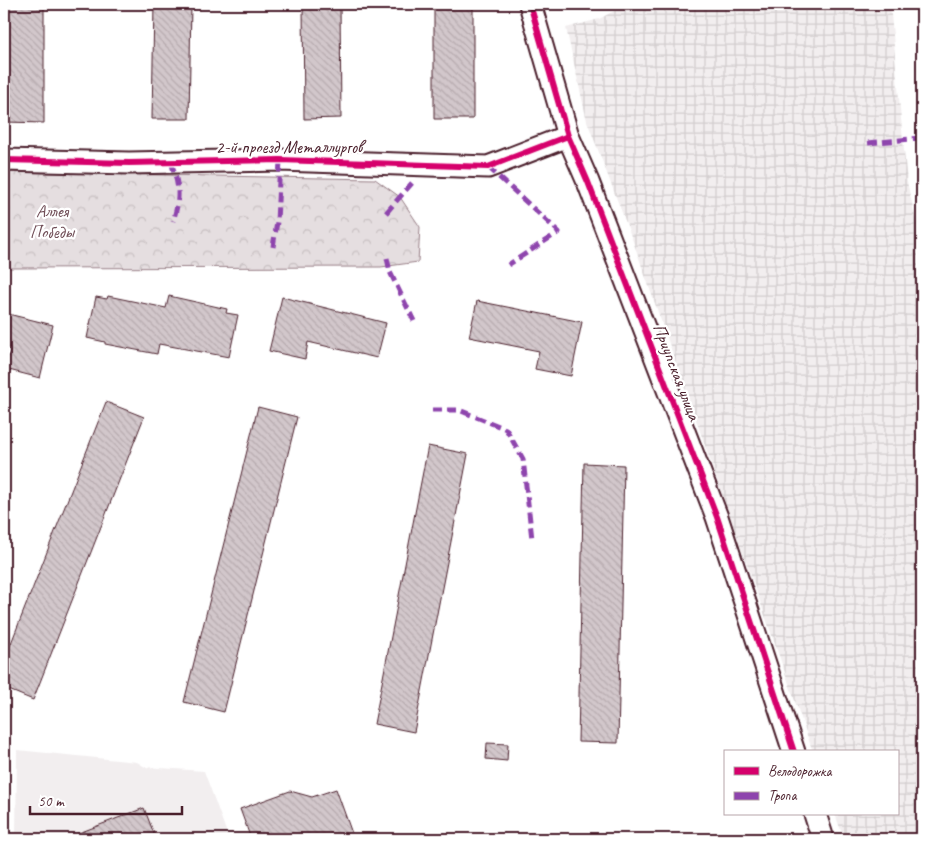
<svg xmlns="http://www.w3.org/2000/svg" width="926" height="843" viewBox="0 0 926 843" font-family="Caveat,sans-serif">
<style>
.built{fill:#f2eeef}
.industrial{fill:url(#industrial-grid)}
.forest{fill:url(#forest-crowns);stroke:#987e86}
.building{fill:url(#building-back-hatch);stroke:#4a1f2b}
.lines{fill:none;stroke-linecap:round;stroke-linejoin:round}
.street-casing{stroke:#4a1f2b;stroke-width:25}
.street{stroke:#fff;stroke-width:21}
.quiet{stroke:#8e44ad;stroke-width:5;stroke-dasharray:10 5;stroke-linecap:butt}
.cycleway-casing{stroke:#fff;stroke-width:9}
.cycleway{stroke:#d6006c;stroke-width:6}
.labels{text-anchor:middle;stroke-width:4.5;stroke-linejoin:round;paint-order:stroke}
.street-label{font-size:18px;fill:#4a1f2b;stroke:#fff}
.park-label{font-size:18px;fill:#714f58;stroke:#fff}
</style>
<defs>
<pattern id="industrial-grid" width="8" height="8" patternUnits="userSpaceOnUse" patternTransform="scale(1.25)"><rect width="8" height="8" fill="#f2eeef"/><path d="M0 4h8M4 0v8" fill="none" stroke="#d1cccd"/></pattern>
<pattern id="forest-crowns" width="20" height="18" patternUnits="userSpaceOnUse" patternTransform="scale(1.25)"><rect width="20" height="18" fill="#e5dee0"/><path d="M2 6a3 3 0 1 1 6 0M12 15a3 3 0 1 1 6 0" fill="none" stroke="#c6bec0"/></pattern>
<pattern id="building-back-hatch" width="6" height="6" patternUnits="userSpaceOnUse" patternTransform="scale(1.25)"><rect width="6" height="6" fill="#d2c7cb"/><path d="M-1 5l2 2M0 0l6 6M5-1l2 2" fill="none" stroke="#b6aaae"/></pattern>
</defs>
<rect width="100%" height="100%" fill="#fff"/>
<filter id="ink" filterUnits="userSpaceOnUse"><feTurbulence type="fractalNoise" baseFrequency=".02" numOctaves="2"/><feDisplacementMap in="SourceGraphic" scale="10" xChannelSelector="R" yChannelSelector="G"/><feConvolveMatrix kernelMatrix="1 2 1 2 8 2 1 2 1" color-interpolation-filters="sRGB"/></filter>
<g filter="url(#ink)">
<!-- built -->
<path class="built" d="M17,750L137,762L145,767L204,771L229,839H16Z"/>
<!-- industrial -->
<path class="industrial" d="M627,4H890L907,182L922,245V839H844L835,814H897V752H813L634,244L587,121L566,28L599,19Z"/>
<!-- forest -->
<path class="forest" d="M4,172L375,179L400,197L420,227L418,262L381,267L4,268Z"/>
<!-- building -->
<path class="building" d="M6,4H44V123L5,122Z
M154,4H191L189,119H152Z
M303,4H340L341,118L304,119Z
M434,4H473V119H434Z
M108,296L166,308L169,296L227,309L226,313L238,315L229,357L159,344L157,354L105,344V342L87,338L96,297L107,299Z
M282,297L386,323L377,358L308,342L305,359L269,351Z
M477,301L582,322L571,376L535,369L539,351L469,337Z
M4,313L53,325L40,378L5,369L10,350L4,348Z
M106,402L144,417L33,700L4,688V661Z
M258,407L297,417L224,712L184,702Z
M428,446L468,454L414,732L374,724Z
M584,463L624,465L618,743L578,742Z
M487,743L508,744L507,761L486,759Z
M336,789L354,839H251L240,809L290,791L312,797Z
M144,808L156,839H66V838Z"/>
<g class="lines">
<!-- street casing -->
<g class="street-casing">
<path id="street" d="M530,4L568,136L588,182L717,517L794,752
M4,160L129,163L280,160L488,167L568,136
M815,814L823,839"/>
</g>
<!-- street -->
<use href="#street" class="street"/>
<!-- quiet -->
<path class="quiet" d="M868,143L922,138
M171,162C179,186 181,196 173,221
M488,167L559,232L508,265
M386,213L412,183
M273,247L277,222L280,160
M387,258L390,272L414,321
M432,410H459L506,429L523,459L532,539"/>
<!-- cycleway casing -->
<g class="cycleway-casing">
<path id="cycleway" d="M530,4L568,136L588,182L717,517L794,752
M4,160L129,163L280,160L488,167L568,136"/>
</g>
<!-- cycleway -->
<use href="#cycleway" class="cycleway"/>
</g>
</g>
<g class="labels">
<!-- street labels -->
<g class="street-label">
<text x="289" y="153">2-й проезд Металлургов</text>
<text transform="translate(677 372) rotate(69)" y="6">Приупская улица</text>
</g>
<!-- park labels -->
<g class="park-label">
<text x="52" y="217">Аллея<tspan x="52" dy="21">Победы</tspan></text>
</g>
</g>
<!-- margin -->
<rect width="926" height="843" fill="none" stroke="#fff" stroke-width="20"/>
<rect x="10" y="10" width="906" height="823" fill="none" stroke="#4a1f2b" stroke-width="2" filter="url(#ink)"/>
<!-- legend -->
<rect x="724" y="750" width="175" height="65" fill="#ffffff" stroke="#b7a5aa"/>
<rect x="734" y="767" width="25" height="8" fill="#d6006c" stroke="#b7a5aa"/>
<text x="768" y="776" font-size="15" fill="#4a1f2b">Велодорожка</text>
<rect x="734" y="792" width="25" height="8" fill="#8e44ad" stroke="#b7a5aa"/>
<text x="768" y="800" font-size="15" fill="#4a1f2b">Тропа</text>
<!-- scale -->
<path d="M30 806v8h152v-8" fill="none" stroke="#4a1f2b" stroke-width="2.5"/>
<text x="38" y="806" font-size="15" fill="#4a1f2b" stroke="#ffffff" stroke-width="4" paint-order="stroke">50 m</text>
</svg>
